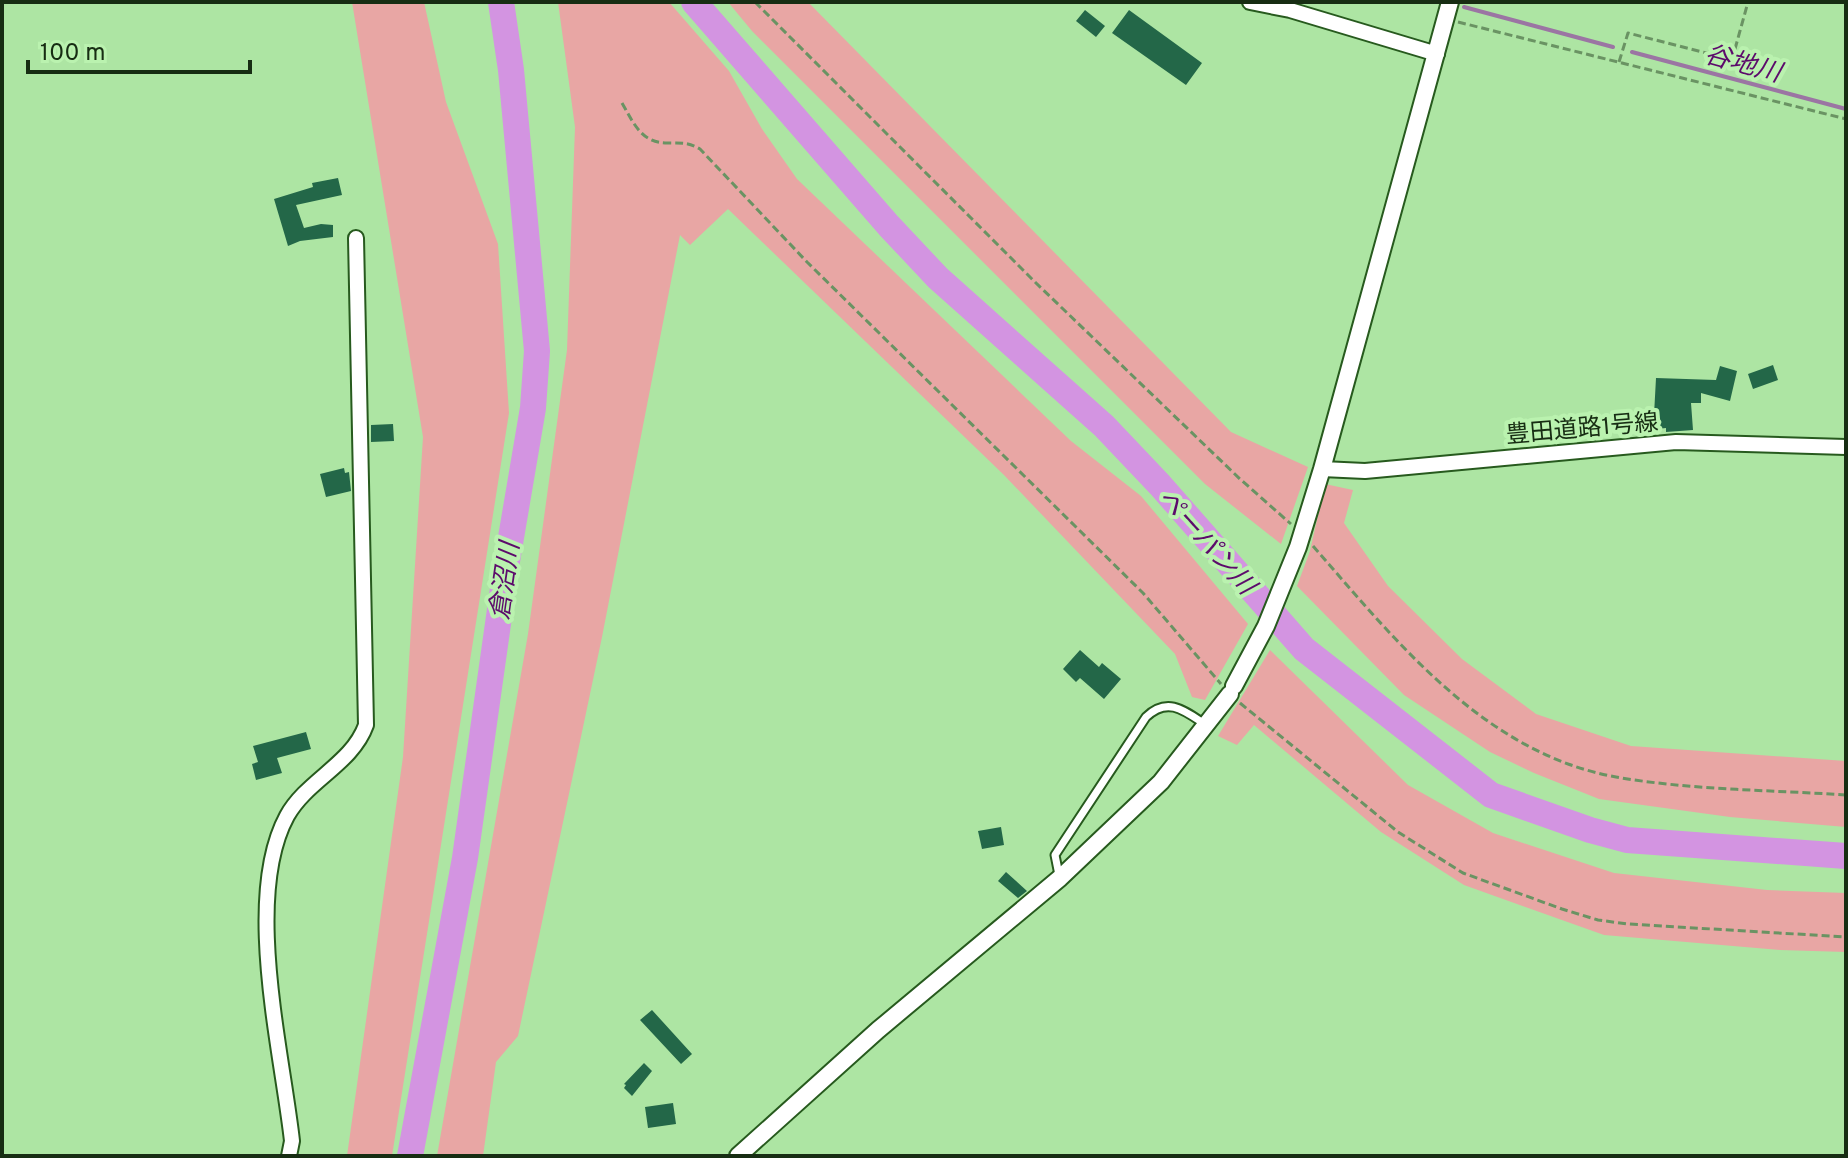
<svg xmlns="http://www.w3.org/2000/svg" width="1848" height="1158" viewBox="0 0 1848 1158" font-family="Overpass,'Noto Sans JP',sans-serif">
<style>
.green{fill:#e8a6a4}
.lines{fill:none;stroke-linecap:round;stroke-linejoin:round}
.stream{stroke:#9b75a3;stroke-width:4}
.river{stroke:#d394e1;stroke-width:26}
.building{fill:#236748}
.service-casing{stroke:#275a1e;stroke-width:11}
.minor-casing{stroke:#275a1e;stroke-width:18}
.tertiary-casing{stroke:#275a1e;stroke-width:20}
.path{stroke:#6a9363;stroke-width:3;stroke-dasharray:8 4;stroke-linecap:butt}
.service{stroke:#fff;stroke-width:7}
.minor{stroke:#fff;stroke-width:14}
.tertiary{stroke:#fff;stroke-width:16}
.labels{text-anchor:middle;stroke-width:8;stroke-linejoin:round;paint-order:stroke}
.street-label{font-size:24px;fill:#172d13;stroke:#baf2af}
.water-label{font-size:26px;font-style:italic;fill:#5c0b6b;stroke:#baf2af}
</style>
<rect width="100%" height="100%" fill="#ade5a3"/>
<!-- green -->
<path class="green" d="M352,2H424L446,102L498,244L509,413L392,1156H347L403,757L423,437Z
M558,2H669L729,71L762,129L797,179L1071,441L1141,496L1248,624L1205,700L1192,697L1175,654L1004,475L728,209L690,245L680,235L602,637L518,1036L496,1062L483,1156H437L528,634L567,350L575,127Z
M728,2H808L1231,432L1308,467L1281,544L1205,484L752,31Z
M1325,484L1353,490L1344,523L1388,586L1462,659L1536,714L1631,746L1846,761V827L1730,817L1599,799L1534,773L1490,752L1404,695L1297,586L1310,551Z
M1270,650L1408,785L1493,833L1614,873L1767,890L1846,893V952L1780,950L1604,935L1464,885L1381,832L1254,725L1237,745L1218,736Z"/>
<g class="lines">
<!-- stream -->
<path class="stream" d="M1464,7L1613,47
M1632,52L1846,109"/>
<!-- river -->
<path class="river" d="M694,2L889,226L938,278L1104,426L1160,485L1304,649L1491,795L1590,830L1627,840L1846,856
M410,1156L465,858L506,567L533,408L537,351L511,70L501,2"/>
</g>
<!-- building -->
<path class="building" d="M1085,10L1105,26L1096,37L1076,21Z
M1129,10L1202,63L1186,85L1112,33Z
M338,178L342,195L296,205L304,228L321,224L333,225V237L300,241L288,246L274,199L313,187L312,183Z
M1773,365L1778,380L1753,389L1748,374Z
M1720,366L1737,371L1730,401L1701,393V403H1691L1693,430L1666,432V428L1630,432L1628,418L1654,415L1656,378L1716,380Z
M393,424L394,441L371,442V425Z
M344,468L345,473L349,472L351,491L326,497L320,474Z
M1080,650L1099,667L1102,663L1121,679L1104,699L1080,678L1076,682L1063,669Z
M306,732L311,749L277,758L282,773L256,780L252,764L258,762L253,746Z
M1001,827L1004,845L982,849L978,831Z
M1006,872L1027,891L1018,898L998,881Z
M652,1010L692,1054L681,1064L640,1020Z
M644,1063L652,1071L632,1096L624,1088L626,1085L624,1084Z
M673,1103L676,1124L648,1128L645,1107Z"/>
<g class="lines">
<!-- service casing -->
<g class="service-casing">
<path id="service" d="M1059,875L1055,855L1146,717C1168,696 1185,711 1206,725"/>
</g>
<!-- minor casing -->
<g class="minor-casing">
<path id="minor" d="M1250,2L1290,10L1437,54
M1322,469L1365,471L1676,442L1846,447
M289,1156L292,1141C282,1051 243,897 287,816C307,780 352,764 366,725L356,238"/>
</g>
<!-- tertiary casing -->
<g class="tertiary-casing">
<path id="tertiary" d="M1234,686L1266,626L1298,547L1322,469L1450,2
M738,1156L878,1030L1060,878L1161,782L1230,694"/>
</g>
<!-- path -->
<path class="path" d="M755,2L1036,283L1240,479L1291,524
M1458,22L1846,119
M1619,62L1628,33L1726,58L1735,49L1748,2
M622,103C634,124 642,144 669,143C682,143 688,142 700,149L807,262L1143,593L1221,684
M1313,546C1396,641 1484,753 1616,777C1690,790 1771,790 1846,795
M1240,703L1398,832L1463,873L1562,909L1598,920L1628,924L1846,937"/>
<!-- service -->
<use href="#service" class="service"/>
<!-- minor -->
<use href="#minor" class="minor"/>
<!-- tertiary -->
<use href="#tertiary" class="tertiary"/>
</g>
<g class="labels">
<!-- street labels -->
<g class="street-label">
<text transform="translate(1582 428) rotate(-5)" y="8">豊田道路1号線</text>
</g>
<!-- water labels -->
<g class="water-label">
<text transform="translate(1743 63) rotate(15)" y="9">谷地川</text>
<text transform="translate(1207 541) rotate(48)" y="9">ペーパン川</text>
<text transform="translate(504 581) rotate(-82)" y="9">倉沼川</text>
</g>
</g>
<!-- border -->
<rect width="1848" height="1158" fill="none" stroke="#172d13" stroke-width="8"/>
<!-- scale -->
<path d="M28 60v12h222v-12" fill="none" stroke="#172d13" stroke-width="4"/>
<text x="40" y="60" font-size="24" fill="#172d13" stroke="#baf2af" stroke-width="6" paint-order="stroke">100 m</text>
</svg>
